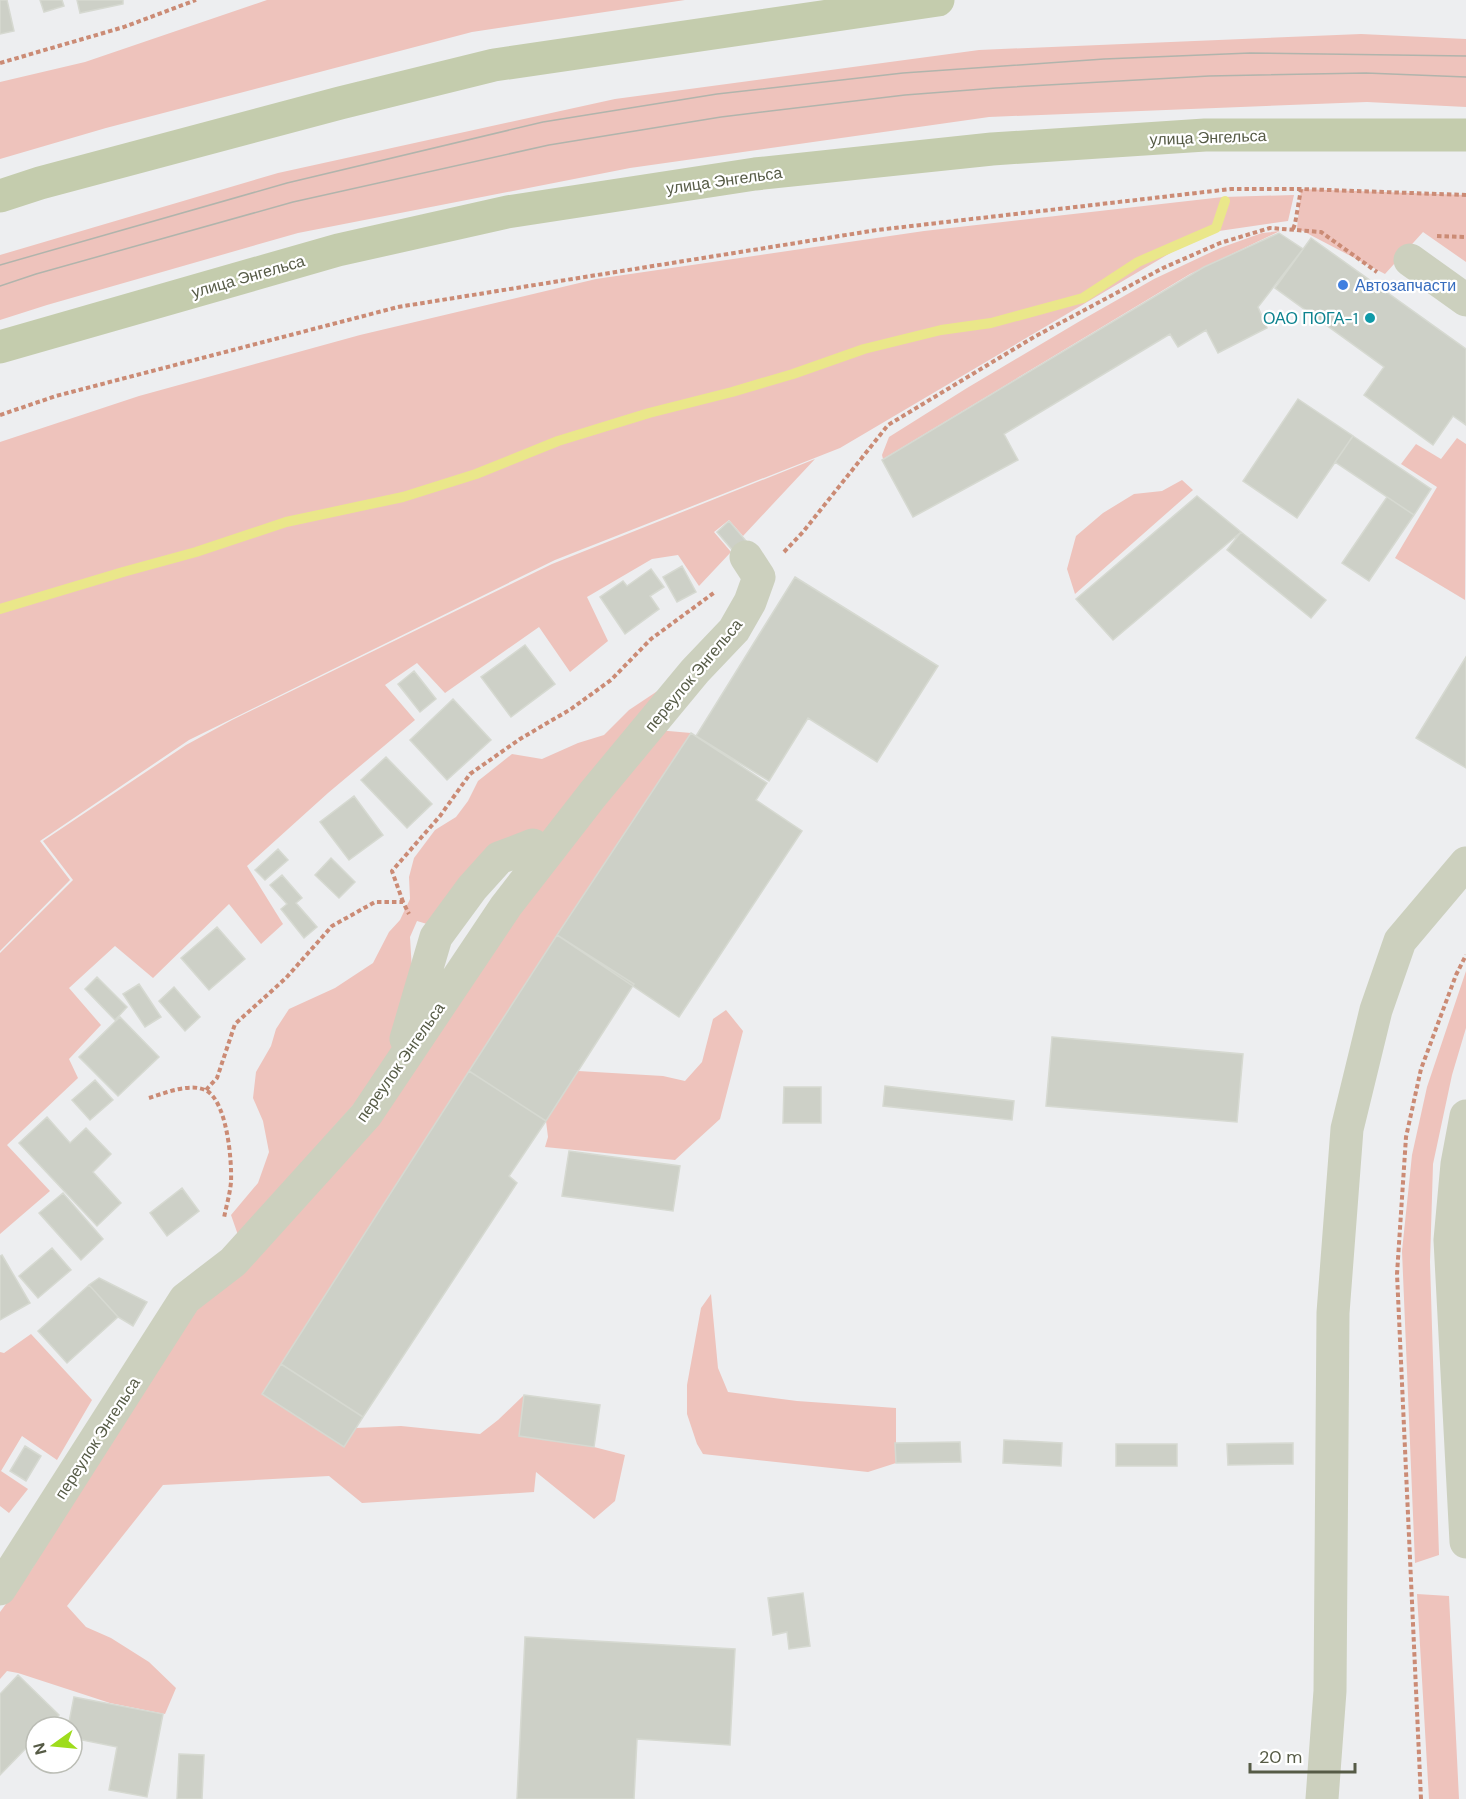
<svg xmlns="http://www.w3.org/2000/svg" width="1466" height="1799" viewBox="0 0 1466 1799" font-family="'DM Sans',sans-serif">
<style>
.green{fill:#eec3bc}
.lines{fill:none;stroke-linecap:round;stroke-linejoin:round}
.stream{stroke:#eae78a;stroke-width:10}
.building{fill:#cdd0c7;stroke:#d6d9d1;stroke-width:1.5}
.path{stroke:#cb8b75;stroke-width:4;stroke-dasharray:4.5 3;stroke-linecap:butt}
.minor{stroke:#ccd0be;stroke-width:33}
.major{stroke:#c4ccad;stroke-width:33}
.tram{stroke:#b1b4ac;stroke-width:1.5}
.shop-dot{fill:#3f7fe0;stroke:#fff;stroke-width:2}
.culture-dot{fill:#0f9aa8;stroke:#fff;stroke-width:2}
.labels{text-anchor:middle;stroke-width:4.5;stroke-linejoin:round;paint-order:stroke}
.street-label{font-size:16px;fill:#565b46;stroke:#fff}
.shop-label{font-size:16px;fill:#366cbe;stroke:#fff;text-anchor:start}
.culture-label{font-size:16px;fill:#0d838f;stroke:#fff;text-anchor:end}
</style>
<rect width="100%" height="100%" fill="#edeef0"/>
<!-- green -->
<path class="green" d="M267,0H685L472,32L106,128L0,159V82L85,62Z
M1361,34L1466,39V107L1367,102L989,117L630,168L298,233L47,305L0,320V255L278,173L615,99L979,50Z
M1301,189L1466,195V262L1423,232L1385,274L1297,228Z
M1294,195L1288,221L1219,231L1172,252L840,448L555,560L189,740L40,841L70,880L0,951V442L139,396L360,335L596,279L924,231L1223,197Z
M1280,231L1190,274L883,459L882,455L889,437L967,388L1080,321L1154,279L1220,248L1262,233Z
M1457,438L1466,444L1465,600L1395,558L1437,487L1401,464L1416,444L1441,459Z
M815,459L743,536L729,520L714,532L731,552L699,586L678,555L652,559L587,597L608,641L570,672L539,627L445,693L417,663L385,685L415,720L328,793L247,866L283,924L261,944L229,904L153,978L115,946L69,988L101,1025L69,1059L78,1078L7,1145L50,1191L0,1234V953L73,880L43,841L186,745L232,720L552,564Z
M1182,480L1193,490L1075,594L1067,569L1076,536L1103,513L1134,494L1162,491Z
M668,684L557,823L427,924L417,921L410,937L412,971L395,1046L379,1076L238,1235L231,1215L258,1183L269,1152L263,1121L253,1098L256,1072L271,1046L276,1029L289,1009L335,988L373,963L389,932L400,920L410,899L409,877L414,858L435,830L456,817L468,801L478,781L512,754L542,759L578,743L604,735L629,710Z
M657,730L691,733L557,935L262,1394L344,1447L356,1428L401,1426L480,1434L498,1420L524,1395L519,1436L594,1447L625,1455L615,1501L594,1519L536,1472L534,1492L362,1503L329,1476L163,1485L67,1606L86,1627L111,1638L149,1662L176,1688L165,1714L110,1703L18,1673L7,1671L0,1679V1612L32,1569L65,1510L176,1332L500,930Z
M1466,971V1028L1452,1075L1433,1164L1430,1262L1439,1555L1415,1563L1402,1251L1412,1155L1427,1087Z
M726,1010L743,1031L720,1119L675,1160L545,1147L548,1137L546,1121L578,1071L663,1076L685,1081L702,1062L713,1019Z
M711,1294L718,1368L728,1392L797,1401L896,1408V1463L868,1472L703,1454L697,1444L687,1414V1385L701,1308Z
M31,1334L92,1400L57,1460L22,1436L1,1471L28,1489L9,1513L0,1506V1352L4,1353Z
M1417,1594L1449,1596L1459,1799H1429Z"/>
<g class="lines">
<!-- stream -->
<path class="stream" d="M0,609L123,572L196,552L286,522L403,497L476,474L558,441L649,413L732,392L793,374L864,349L941,330L991,323L1083,298L1138,262L1216,228L1225,201"/>
</g>
<!-- building -->
<path class="building" d="M0,0H7L14,31L0,34Z
M40,0H62L64,6L44,12Z
M77,0H123V4L80,13Z
M1279,233L1303,249L1258,307L1267,328L1218,353L1206,330L1178,347L1170,334L1004,434L1018,460L913,517L882,460L1204,267Z
M1311,238L1466,349V425L1453,416L1433,445L1364,395L1384,367L1275,288Z
M1298,399L1353,436L1297,518L1243,481Z
M1353,436L1431,489L1414,515L1335,462Z
M1197,496L1241,532L1113,640L1076,599Z
M1387,497L1414,515L1369,581L1342,563Z
M729,521L746,541L734,552L717,532Z
M1241,532L1326,600L1311,618L1227,550Z
M682,566L696,592L677,602L663,577Z
M651,569L664,587L650,596L659,609L625,634L600,597L623,581L627,586Z
M795,577L938,666L877,762L808,718L769,781L696,736Z
M525,645L555,684L511,717L481,677Z
M1466,657V768L1416,738Z
M414,671L436,699L420,712L398,684Z
M453,699L491,740L447,780L410,740Z
M691,733L767,783L756,800L802,831L679,1017L557,935Z
M386,757L432,804L407,828L361,780Z
M354,796L383,835L349,860L320,822Z
M278,849L288,860L265,880L255,870Z
M331,858L355,882L339,898L315,875Z
M282,875L302,898L296,903L317,927L304,938L281,909L287,904L270,885Z
M217,927L245,959L209,990L181,958Z
M557,935L634,984L546,1121L469,1071Z
M97,977L127,1007L115,1020L85,989Z
M139,984L161,1017L145,1027L123,994Z
M174,987L200,1017L185,1031L159,1001Z
M120,1017L159,1057L118,1096L79,1057Z
M1052,1037L1243,1054L1237,1122L1046,1106Z
M469,1071L546,1121L509,1176L517,1183L363,1417L281,1364Z
M95,1080L113,1100L90,1120L72,1100Z
M885,1086L1014,1101L1012,1120L883,1106Z
M784,1087H821V1123H783Z
M47,1117L70,1143L86,1128L111,1154L93,1172L121,1203L97,1226L19,1143Z
M569,1151L680,1166L673,1211L562,1196Z
M182,1188L199,1211L167,1236L150,1213Z
M63,1193L103,1239L81,1260L39,1213Z
M52,1248L71,1270L38,1298L19,1276Z
M2,1255L30,1303L0,1320V1256Z
M99,1278L147,1302L133,1326L118,1317L89,1285Z
M89,1285L118,1317L67,1363L38,1331Z
M281,1364L363,1417L344,1447L262,1394Z
M524,1395L600,1405L594,1447L519,1436Z
M1004,1440L1062,1443L1061,1466L1003,1463Z
M960,1442L961,1462L896,1463L895,1443Z
M1293,1443V1464L1228,1465L1227,1444Z
M1116,1444H1177V1466H1116Z
M25,1446L41,1456L26,1481L10,1471Z
M803,1593L810,1646L789,1649L787,1632L773,1635L768,1598Z
M525,1637L735,1649L730,1745L637,1739L634,1799H517Z
M18,1675L59,1715L47,1727H36V1738L0,1775V1694Z
M74,1697L163,1714L147,1797L109,1790L117,1747L72,1738V1727H68Z
M179,1754L204,1755L202,1799H177Z"/>
<g class="lines">
<!-- path -->
<path class="path" d="M0,63L124,27L196,0
M1293,229L1295,224L1301,189
M1437,236L1466,237
M0,415L56,396L398,307L877,230L1231,189H1301L1466,195
M784,552L803,532L888,425L1034,337L1163,268L1220,243L1270,228L1321,232L1377,272
M403,902L392,871L440,816L470,774L520,739L571,709L611,680L651,639L715,592
M206,1090L217,1078L235,1024L286,978L332,926L375,902H403L409,914
M149,1098C165,1093 191,1082 207,1091C227,1103 232,1160 231,1182C230,1194 226,1207 224,1218
M1421,1799L1397,1274L1406,1137L1421,1069L1456,975L1466,955"/>
<!-- minor -->
<path class="minor" d="M1410,260L1466,300
M406,1039L436,937L472,888L499,858L533,845L544,857
M1466,1116L1457,1164L1450,1240L1466,1542
M0,1589L185,1299L233,1262L366,1115L506,906L593,794L695,671L734,630L750,602L759,577L746,557
M1322,1799L1330,1691L1333,1313L1347,1129L1376,1010L1400,941L1466,863"/>
<!-- major -->
<path class="major" d="M0,196L40,183L340,103L494,65L938,0
M0,347L338,250L507,212L755,174L992,149L1205,135H1466"/>
<!-- tram -->
<path class="tram" d="M0,265L287,183L543,122L717,94L903,73L1104,59L1250,53L1466,56
M0,286L36,274L293,202L549,145L721,117L905,95L996,88L1209,76L1366,73L1466,77"/>
</g>
<!-- markers -->
<circle class="shop-dot" cx="1343" cy="285" r="6"/>
<circle class="culture-dot" cx="1370" cy="318" r="6"/>
<g class="labels">
<!-- street labels -->
<g class="street-label">
<text transform="translate(1208 137) rotate(-2)" y="6">улица Энгельса</text>
<text transform="translate(724 180) rotate(-8)" y="6">улица Энгельса</text>
<text transform="translate(248 276) rotate(-16)" y="6">улица Энгельса</text>
<text transform="translate(693 675) rotate(-50)" y="6">переулок Энгельса</text>
<text transform="translate(400 1062) rotate(-55)" y="6">переулок Энгельса</text>
<text transform="translate(97 1438) rotate(-57)" y="6">переулок Энгельса</text>
</g>
<!-- shop labels -->
<g class="shop-label">
<text x="1355" y="291">Автозапчасти</text>
</g>
<!-- culture labels -->
<g class="culture-label">
<text x="1358" y="324">ОАО ПОГА-1</text>
</g>
</g>
<!-- north arrow -->
<g transform="translate(54 1745) rotate(255)"><circle r="28" fill="#ffffff" stroke="#bbbdb5" stroke-width="1.5"/>
<path d="M0-4.5L10 22L0 15L-10 22Z" fill="#9edc1c"/>
<text y="-9" font-size="16" font-weight="bold" text-anchor="middle" fill="#565b46">N</text>
</g>
<!-- scale -->
<path d="M1250 1763v9h105v-9" fill="none" stroke="#565b46" stroke-width="3"/>
<text x="1259" y="1763" font-size="18" fill="#565b46" stroke="#ffffff" stroke-width="4.5" paint-order="stroke">20 m</text>
</svg>
